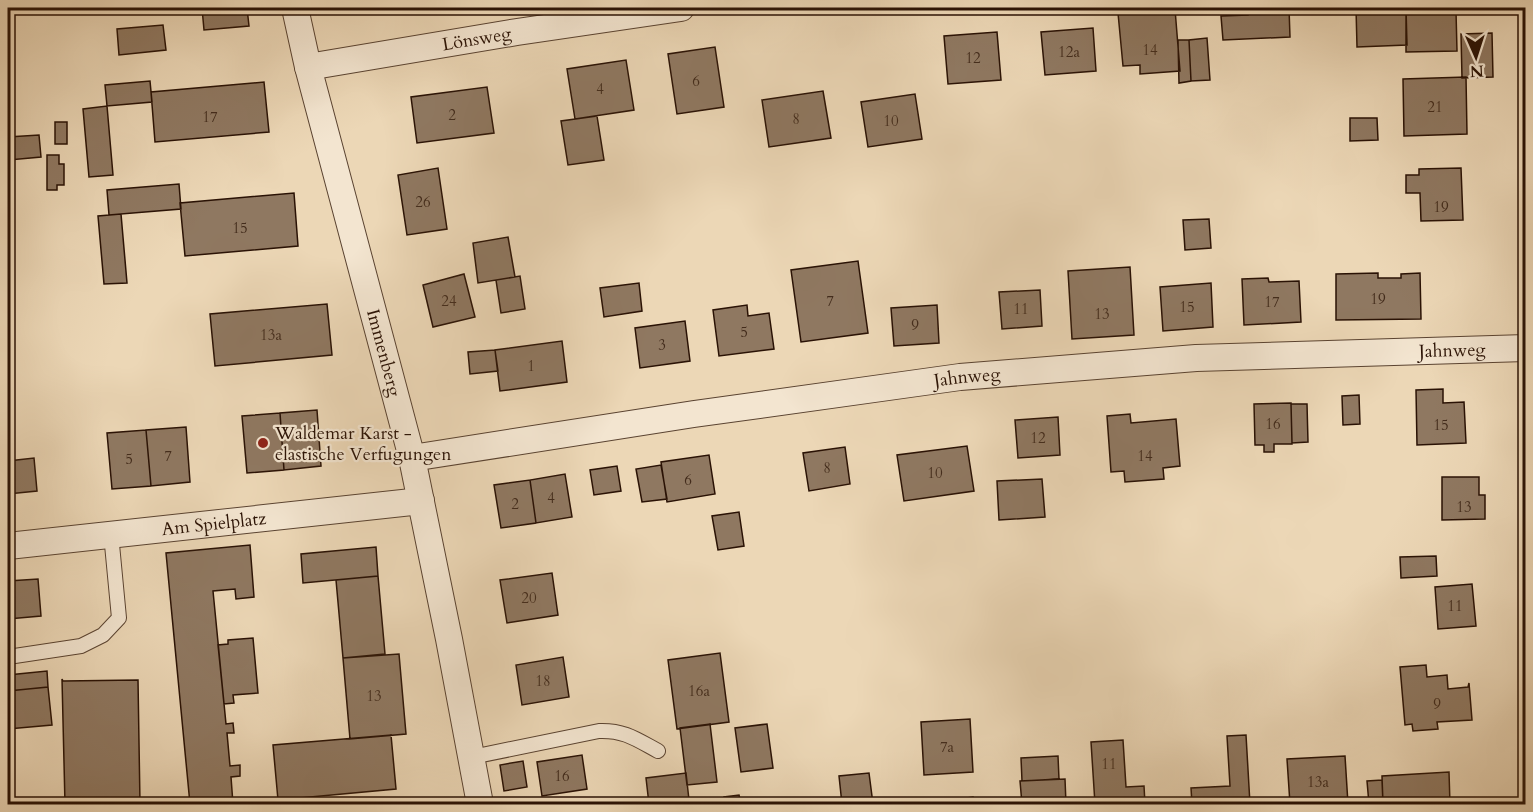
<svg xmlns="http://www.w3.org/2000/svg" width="1533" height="812" viewBox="0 0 1533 812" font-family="Cardo,serif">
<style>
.building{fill:#8f7861;stroke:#2a1205;stroke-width:1.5}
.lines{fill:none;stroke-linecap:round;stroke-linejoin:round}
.service-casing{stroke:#5a4331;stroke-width:16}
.minor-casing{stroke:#5a4331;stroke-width:28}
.service{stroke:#f3e5d0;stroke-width:14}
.minor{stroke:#f3e5d0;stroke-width:26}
.poi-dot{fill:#8f2418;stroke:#f3e5d0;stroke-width:2}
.labels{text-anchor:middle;stroke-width:4.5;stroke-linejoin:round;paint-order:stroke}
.number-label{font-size:15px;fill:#432c1c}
.street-label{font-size:18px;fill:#2a1205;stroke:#f3e5d0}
.poi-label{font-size:18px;fill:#2a1205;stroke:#f3e5d0;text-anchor:start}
</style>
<rect width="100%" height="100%" fill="#ecd7b6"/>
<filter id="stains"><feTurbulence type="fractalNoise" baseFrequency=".00333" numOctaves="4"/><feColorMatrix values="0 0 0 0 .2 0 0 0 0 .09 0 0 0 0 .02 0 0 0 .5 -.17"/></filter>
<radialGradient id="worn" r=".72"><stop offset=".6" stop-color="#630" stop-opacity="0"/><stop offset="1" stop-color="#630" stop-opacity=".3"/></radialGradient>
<!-- building -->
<path class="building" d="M202,8H247L249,26L204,30Z
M1248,8H1289L1290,37L1223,40L1221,16L1248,15Z
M1356,8H1406L1407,45L1357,47Z
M1175,9L1180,71L1140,74V65L1123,66L1118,13Z
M1456,11L1457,51L1406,52V12Z
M163,25L166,50L119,55L117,29Z
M1093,28L1096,71L1045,75L1041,32Z
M997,32L1001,80L948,84L944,36Z
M1492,33L1493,77L1462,78L1461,34Z
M1207,38L1210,80L1191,81L1189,40Z
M1178,40H1189L1191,81L1179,83Z
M715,47L724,107L677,114L668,54Z
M626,60L634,110L575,119L567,69Z
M1466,77L1467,134L1404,136L1403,79Z
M150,81L152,102L107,106L105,85Z
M264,82L269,132L155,142L151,92Z
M487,87L494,133L417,143L411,97Z
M823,91L831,138L769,147L762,100Z
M915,94L922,139L868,147L861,102Z
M107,106L113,175L89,177L83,109Z
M597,116L604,160L568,165L561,121Z
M1350,118H1377L1378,140L1350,141Z
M55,122H67V144H55Z
M39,135L41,157L9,160L8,137Z
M47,155H59V164H64V185H57V190H47Z
M438,168L447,229L407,235L398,175Z
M1461,168L1463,220L1421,221L1420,193H1406V175H1419V169Z
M179,184L181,209L109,215L107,190Z
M294,193L298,246L185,256L180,203Z
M121,214L127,283L104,284L98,216Z
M1209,219L1211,248L1185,250L1183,220Z
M508,237L515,277L478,283L473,243Z
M858,261L868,333L801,342L791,270Z
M1130,267L1134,335L1072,339L1068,271Z
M1378,273V278H1401V274L1420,273L1421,319L1336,320V274Z
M464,274L475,317L433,327L423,285Z
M520,276L525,309L501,313L496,280Z
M1268,278L1269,282L1299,281L1301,322L1244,325L1242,279Z
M639,283L642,311L604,317L600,288Z
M1211,283L1213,327L1163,331L1160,287Z
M1040,290L1042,326L1002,329L999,292Z
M327,304L332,355L215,366L210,314Z
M747,305L748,316L769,313L774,349L719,356L713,310Z
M937,305L939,343L894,346L891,308Z
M685,321L690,361L640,368L635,328Z
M562,341L567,382L500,391L495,350Z
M495,350L498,371L470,374L468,352Z
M1443,389V403L1464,402L1466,443L1417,445L1416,390Z
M1359,395L1360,424L1343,425L1342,396Z
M1291,403L1292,444H1274V452H1264V445H1255L1254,404Z
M1291,404H1307L1308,442L1292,443Z
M317,410L321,466L284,470L280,413Z
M280,413L284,470L247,473L242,416Z
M1130,414L1131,423L1176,419L1180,466L1163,468L1164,479L1125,482L1124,471L1111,472L1107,416Z
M1058,417L1060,455L1018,458L1015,420Z
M186,427L190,482L151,486L146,430Z
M146,430L151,486L112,489L107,433Z
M967,446L974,491L904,501L897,455Z
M845,447L850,484L809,491L803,453Z
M709,455L715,494L667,502L661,462Z
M34,458L37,491L8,494V461Z
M661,465L667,499L642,502L636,469Z
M617,466L621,491L594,495L590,470Z
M565,474L572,517L536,523L530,480Z
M1442,477H1479V495H1485V519L1442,520Z
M1042,479L1045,517L999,520L997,481Z
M530,480L536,523L501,528L494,485Z
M739,512L744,546L718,550L712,516Z
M250,545L254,597L236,599L235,589L213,591L226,724L233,723L234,733H227L230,766L240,765V776L231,777L233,804H190L166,553Z
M376,547L378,576L303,583L301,554Z
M1436,556L1437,576L1401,578L1400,557Z
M552,573L558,615L507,623L500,580Z
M378,576L385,654L343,658L336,580Z
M38,579L41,616L8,619V581Z
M1472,584L1476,626L1438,629L1435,587Z
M253,638L258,693L233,695L234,703L224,704L218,645L228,644V640Z
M720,653L729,722L677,729L668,660Z
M399,654L406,734L350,739L343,658Z
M563,657L569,697L522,705L516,665Z
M1426,665L1427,677L1447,675L1448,689L1468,687L1469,683L1472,720L1437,722L1438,729L1413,731L1412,724L1405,725L1400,667Z
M47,671L48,687L8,691V675Z
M62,679L63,681L138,680L140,804H65Z
M48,687L52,725L8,729V691Z
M970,719L973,772L924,775L921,722Z
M710,724L717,782L687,785L680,728Z
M767,724L773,768L741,772L735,728Z
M391,735L396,789L278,800L273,745Z
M1246,735L1250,804H1192L1191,788L1230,786L1227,736Z
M1123,740L1126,787L1144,786L1145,804H1095L1091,742Z
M582,755L587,789L542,796L537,762Z
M1058,756L1059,779L1022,781L1021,758Z
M1345,756L1348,804H1290L1287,759Z
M523,761L527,787L504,791L500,765Z
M1449,772L1450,804H1383L1382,776Z
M686,773L689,800L649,804L646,778Z
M869,773L873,804H842L839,776Z
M1065,779L1066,804H1022L1020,781Z
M1382,780L1383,804H1369L1367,781Z
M739,795L741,804H725L724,797Z
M973,797L974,804H922Z"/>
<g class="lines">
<!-- service casing -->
<g class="service-casing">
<path id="service" d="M8,657L81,646L103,635L119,618L111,534
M472,757L599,731C624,730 636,739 658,751"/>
</g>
<!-- minor casing -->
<g class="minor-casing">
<g id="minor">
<path id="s1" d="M295,8L308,67L412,458L449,639L480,804"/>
<path id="s2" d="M308,67L517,32L681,8"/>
<path id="s3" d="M412,458L694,414L960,377L1196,358L1526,348"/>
<path id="s4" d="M8,546L421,501"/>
</g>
</g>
<!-- service -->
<use href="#service" class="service"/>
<!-- minor -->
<use href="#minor" class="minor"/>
</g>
<!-- markers -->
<circle class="poi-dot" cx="263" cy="443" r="6"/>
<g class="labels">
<!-- number labels -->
<g class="number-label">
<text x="1150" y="55">14</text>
<text x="1069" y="57">12a</text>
<text x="973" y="63">12</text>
<text x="696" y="86">6</text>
<text x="600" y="94">4</text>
<text x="1435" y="112">21</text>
<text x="452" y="120">2</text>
<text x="210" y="122">17</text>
<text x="796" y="124">8</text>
<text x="891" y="126">10</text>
<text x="423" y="207">26</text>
<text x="1441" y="212">19</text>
<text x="240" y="233">15</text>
<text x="1378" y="304">19</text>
<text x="449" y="306">24</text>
<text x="830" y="306">7</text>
<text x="1272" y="307">17</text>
<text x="1187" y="312">15</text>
<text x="1021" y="314">11</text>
<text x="1102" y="319">13</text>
<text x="915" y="330">9</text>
<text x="744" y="337">5</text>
<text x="271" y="340">13a</text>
<text x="662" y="350">3</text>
<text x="531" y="371">1</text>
<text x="1273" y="429">16</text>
<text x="1441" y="430">15</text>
<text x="1038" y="443">12</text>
<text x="168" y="461">7</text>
<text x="1145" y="461">14</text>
<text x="129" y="464">5</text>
<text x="827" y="473">8</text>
<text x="935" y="478">10</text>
<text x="688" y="485">6</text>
<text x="551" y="503">4</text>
<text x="515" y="509">2</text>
<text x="1464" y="512">13</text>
<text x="529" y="603">20</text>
<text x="1455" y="611">11</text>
<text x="543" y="686">18</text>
<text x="699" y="696">16a</text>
<text x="374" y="701">13</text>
<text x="1437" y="709">9</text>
<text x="947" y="752">7a</text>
<text x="1109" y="769">11</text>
<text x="562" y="781">16</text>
<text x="1318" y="787">13a</text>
</g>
<!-- street labels -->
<g class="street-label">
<text dy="6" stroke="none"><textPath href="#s2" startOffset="171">Lönsweg</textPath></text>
<text dy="6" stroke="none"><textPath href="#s3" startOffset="1047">Jahnweg</textPath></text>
<text dy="6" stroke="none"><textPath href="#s1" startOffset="356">Immenberg</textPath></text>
<text dy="6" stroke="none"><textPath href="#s3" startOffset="561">Jahnweg</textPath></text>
<text dy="6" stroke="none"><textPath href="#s4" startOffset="207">Am Spielplatz</textPath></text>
</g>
<!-- poi labels -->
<g class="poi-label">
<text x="275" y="439">Waldemar Karst -<tspan x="275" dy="21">elastische Verfugungen</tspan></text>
</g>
</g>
<!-- margin -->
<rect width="1533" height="812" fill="none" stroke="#ecd7b6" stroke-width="30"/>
<rect x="9" y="9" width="1515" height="794" fill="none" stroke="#2a1205" stroke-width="3"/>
<rect x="15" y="15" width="1503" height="782" fill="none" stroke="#2a1205" stroke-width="1.5"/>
<!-- north arrow -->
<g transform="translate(1476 57) rotate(177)" stroke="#f3e5d0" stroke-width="4.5" paint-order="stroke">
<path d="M0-4.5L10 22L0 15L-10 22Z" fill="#2a1205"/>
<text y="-9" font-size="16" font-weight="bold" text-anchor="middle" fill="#2a1205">N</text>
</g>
<rect width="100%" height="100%" filter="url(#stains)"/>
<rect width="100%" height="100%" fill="url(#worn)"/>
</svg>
